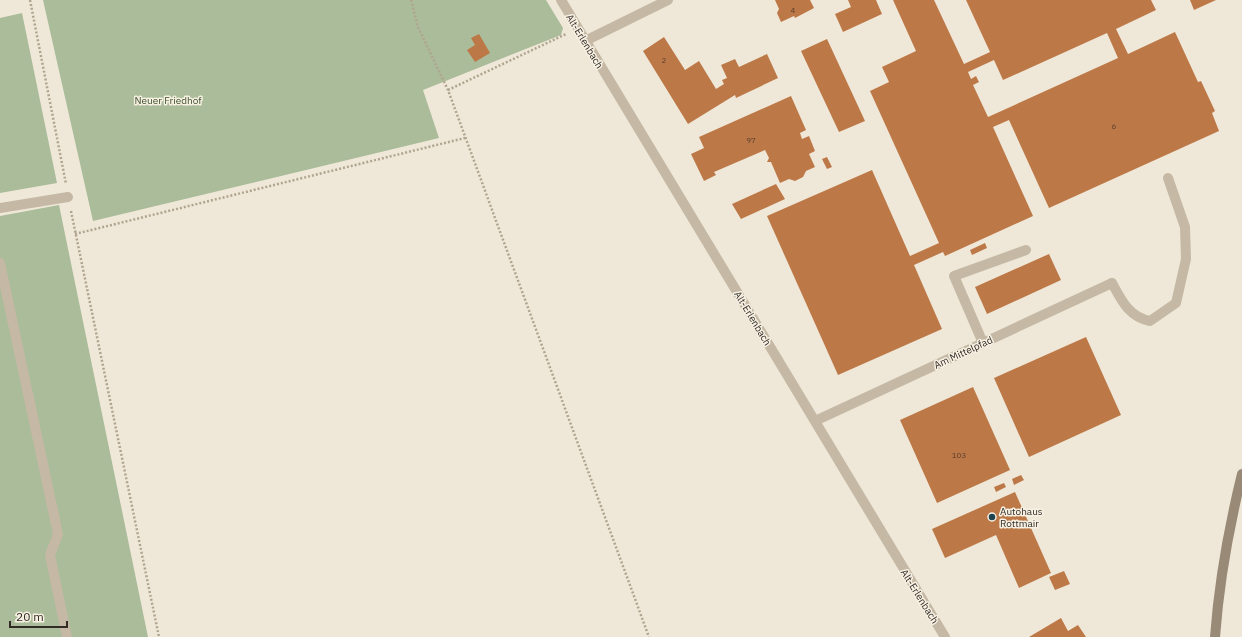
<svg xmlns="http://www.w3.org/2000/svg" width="1242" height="637" viewBox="0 0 1242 637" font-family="'IBM Plex Sans',sans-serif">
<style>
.green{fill:#aabc99}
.building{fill:#bd7847;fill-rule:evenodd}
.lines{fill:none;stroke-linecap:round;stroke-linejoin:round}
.path{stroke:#b1a48f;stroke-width:2.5;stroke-dasharray:2 2;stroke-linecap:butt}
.lane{stroke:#c5b9a5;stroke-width:10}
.street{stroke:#c5b9a5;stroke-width:10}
.secondary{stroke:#998977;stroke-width:10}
.poi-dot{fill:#1f4450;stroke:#f7f1e3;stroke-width:1.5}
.labels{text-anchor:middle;stroke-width:3;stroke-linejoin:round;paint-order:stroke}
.number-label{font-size:8px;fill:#553e2e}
.street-label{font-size:10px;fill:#322b26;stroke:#f7f1e3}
.park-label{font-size:10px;fill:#3b4e2b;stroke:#f7f1e3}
.poi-label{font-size:10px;fill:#322b26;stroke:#f7f1e3;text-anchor:start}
</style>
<rect width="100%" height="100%" fill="#efe8d8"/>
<!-- green -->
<path class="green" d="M43,0H546L563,28L561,35L423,90L439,138L93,221Z
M22,13L57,183L0,193V18Z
M59,205L148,637H0V216Z"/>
<!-- building -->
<path class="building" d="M775,0H810L814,8L795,18L794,16L781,22L777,13L779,9Z
M848,0H876L882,14L843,32L835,14L851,7Z
M893,0H934L964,64L990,52L966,0H1151L1156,10L1116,29L1128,54L1175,32L1198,82L1201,81L1215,111L1212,113L1219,131L1049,208L1009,120L993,127L1033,216L945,256L943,252L914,265L942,329L838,375L767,216L872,170L910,256L939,243L870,91L889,82L882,67L916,51ZM1107,33L1118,58L988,117L973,85L979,82L976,76L971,79L968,72L994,60L1003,80Z
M1190,0H1216L1194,10Z
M479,34L490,53L475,62L467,50L475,45L471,38Z
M664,37L685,70L699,61L716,89L724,84L722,80L727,78L721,65L735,59L739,67L767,54L778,78L736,98L735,95L688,124L643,51Z
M827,39L865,121L839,132L801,51Z
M791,96L806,130L800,133L802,139L809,136L815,151L809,154L815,167L806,171L803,177L795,181L789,179L780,183L771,162H767L769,158L765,150L714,172L716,175L704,181L691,154L704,148L699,137Z
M827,157L832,167L827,169L822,159Z
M776,184L785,199L741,219L732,204Z
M985,243L987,248L972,255L970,250Z
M1049,254L1061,280L987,314L975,287Z
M1086,337L1121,415L1029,457L994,378Z
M973,387L1010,470L937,503L900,420Z
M1021,475L1024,480L1014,485L1012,479Z
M1004,483L1006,487L996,492L994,487Z
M1015,492L1051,573L1019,588L996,535L945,558L932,529Z
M1064,571L1070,584L1055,590L1049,577Z
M1061,618L1068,631L1078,625L1086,637H1029Z"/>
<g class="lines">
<!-- path -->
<path class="path" d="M30,0L66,184
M411,0L418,27L448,90L649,637
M448,90L566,34
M71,211L159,637
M75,234L465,138"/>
<!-- lane -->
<path class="lane" d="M0,208L68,197
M0,263L58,534L50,555L67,637
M1112,283C1122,301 1129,317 1150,321L1176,303L1186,259L1185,227L1168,178
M983,343L954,276L1026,250"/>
<!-- street -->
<path class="street" d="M561,0L945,637
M585,41L668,0
M815,421L1112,283"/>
<!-- secondary -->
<path class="secondary" d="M1215,637C1219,582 1229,527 1242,474"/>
</g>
<!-- markers -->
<circle class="poi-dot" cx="992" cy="517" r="4"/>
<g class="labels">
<!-- number labels -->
<g class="number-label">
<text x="793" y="13">4</text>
<text x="664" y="63">2</text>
<text x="1114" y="129">6</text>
<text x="751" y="143">97</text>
<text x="959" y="458">103</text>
</g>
<!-- street labels -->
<g class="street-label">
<text transform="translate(585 41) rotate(59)" y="4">Alt-Erlenbach</text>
<text transform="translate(753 318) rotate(59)" y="4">Alt-Erlenbach</text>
<text transform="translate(963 352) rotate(-25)" y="4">Am Mittelpfad</text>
<text transform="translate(920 596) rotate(58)" y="4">Alt-Erlenbach</text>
</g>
<!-- park labels -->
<g class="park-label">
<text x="168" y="104">Neuer Friedhof</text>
</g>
<!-- poi labels -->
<g class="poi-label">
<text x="1000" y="515">Autohaus<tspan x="1000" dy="12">Rottmair</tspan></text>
</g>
</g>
<!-- scale -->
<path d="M10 621v6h57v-6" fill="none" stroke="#322b26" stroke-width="2"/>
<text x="16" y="621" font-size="12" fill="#322b26" stroke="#f7f1e3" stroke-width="3" paint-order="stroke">20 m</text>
</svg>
